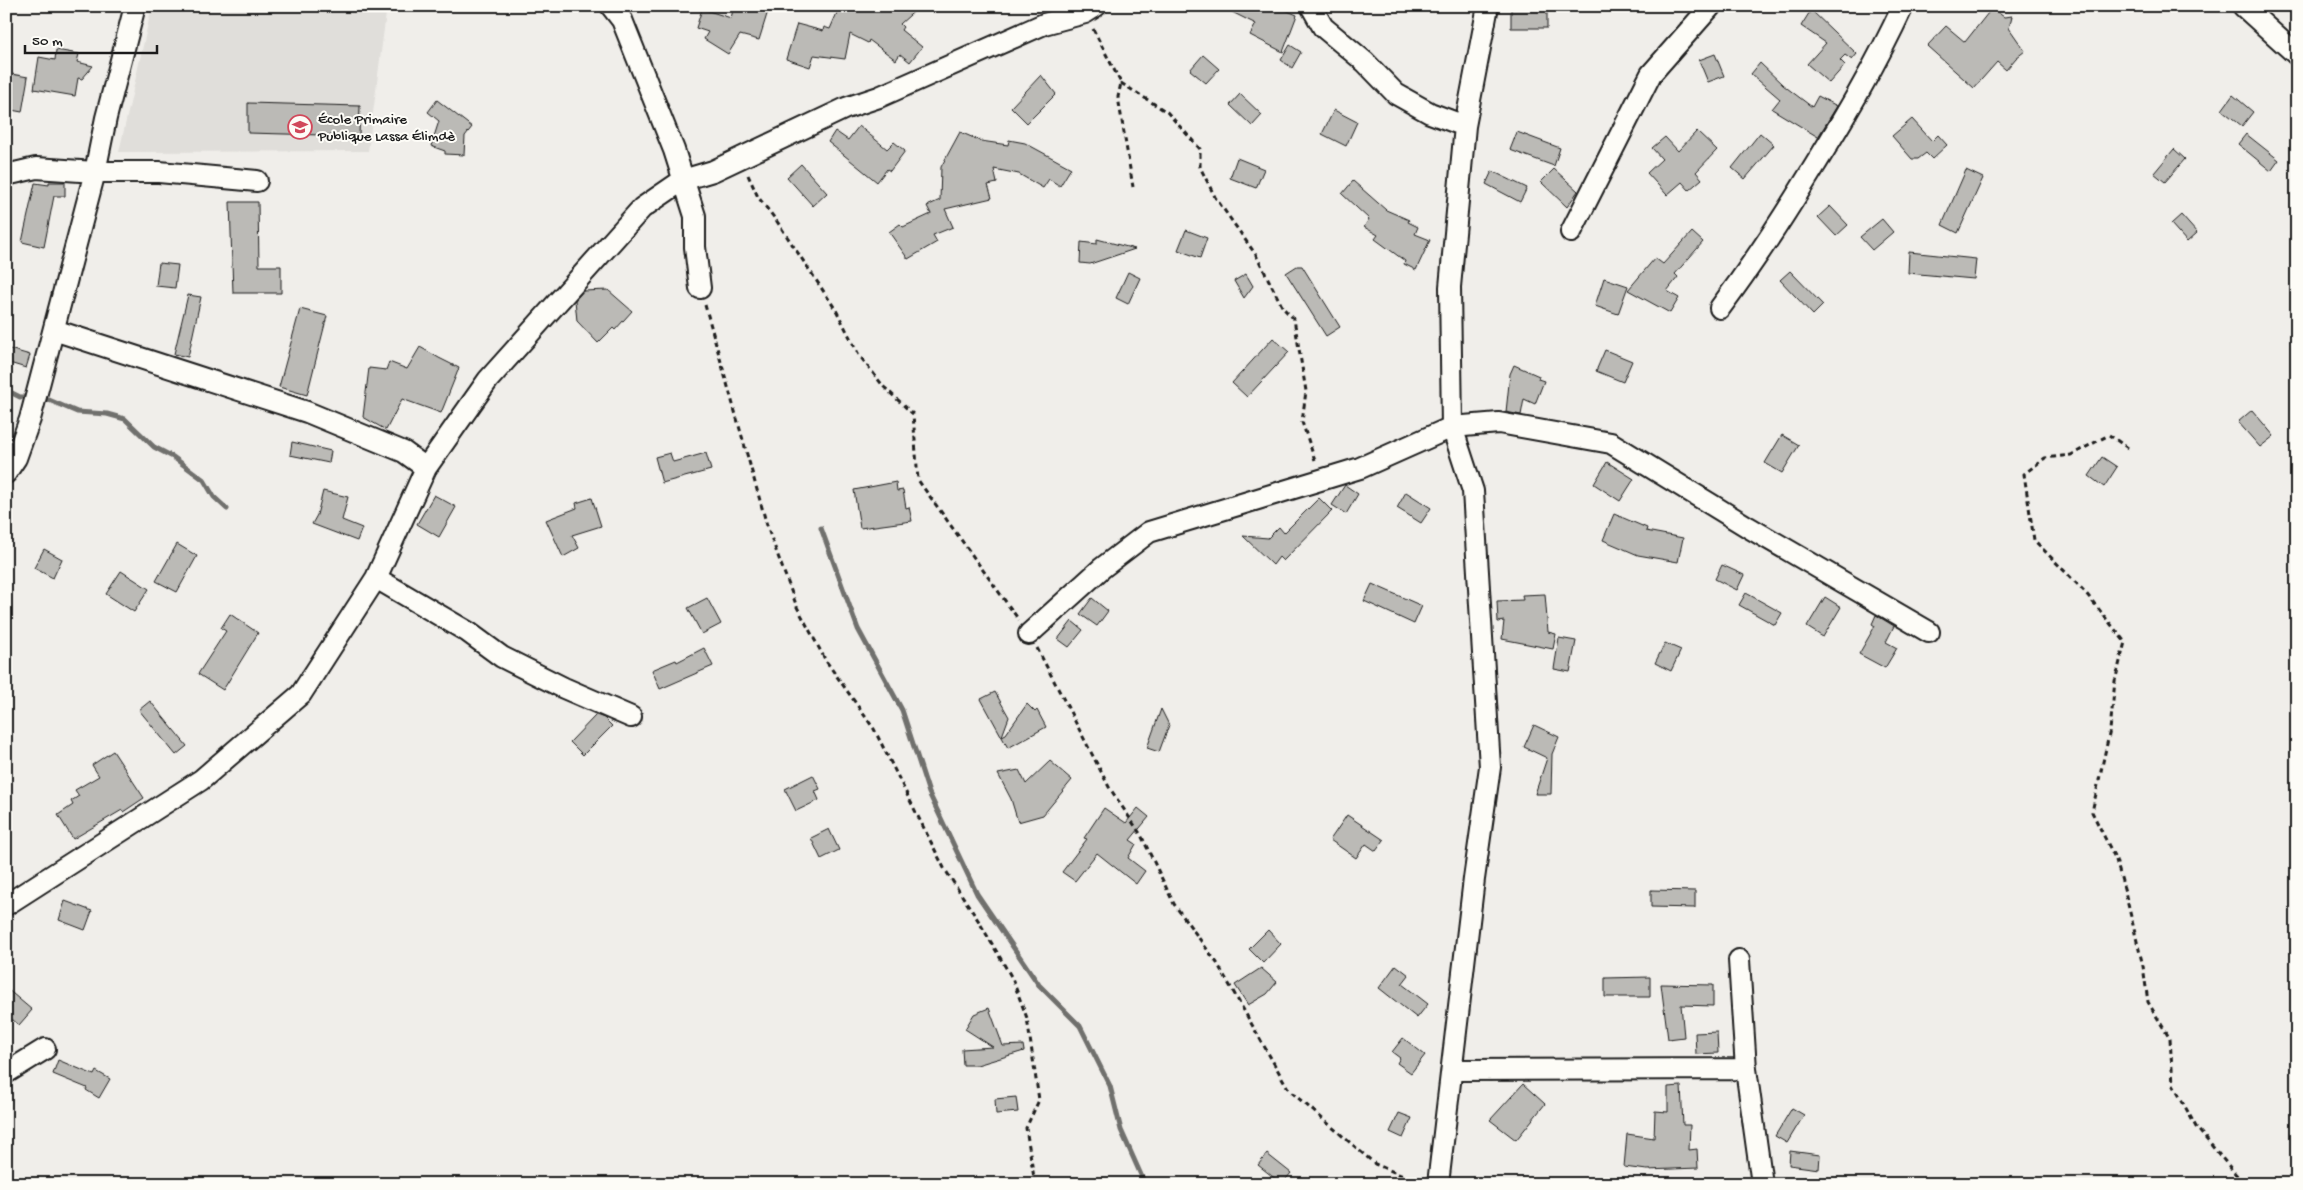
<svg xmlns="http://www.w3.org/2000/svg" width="2303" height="1190" viewBox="0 0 2303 1190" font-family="'Gochi Hand',sans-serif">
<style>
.built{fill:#e0deda}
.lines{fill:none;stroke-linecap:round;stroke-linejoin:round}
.stream{stroke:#706f6d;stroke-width:5}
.building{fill:#bbbab6;stroke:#1c1c1c}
.minor-casing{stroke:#1c1c1c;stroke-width:24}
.path{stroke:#1c1c1c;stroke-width:3;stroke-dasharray:5 4;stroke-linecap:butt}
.minor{stroke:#fdfcf7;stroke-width:20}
.labels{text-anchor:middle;stroke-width:4;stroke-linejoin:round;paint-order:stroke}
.poi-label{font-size:15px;fill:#1c1c1c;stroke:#fdfcf7;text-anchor:start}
</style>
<rect width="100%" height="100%" fill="#f0eeea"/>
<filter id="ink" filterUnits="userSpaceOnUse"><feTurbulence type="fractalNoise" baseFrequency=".02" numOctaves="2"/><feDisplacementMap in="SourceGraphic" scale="10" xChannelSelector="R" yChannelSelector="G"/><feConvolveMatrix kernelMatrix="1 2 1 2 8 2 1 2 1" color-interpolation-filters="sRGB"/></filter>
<g filter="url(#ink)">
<!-- built -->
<path class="built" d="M152,6H387L368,151L119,152Z"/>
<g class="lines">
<!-- stream -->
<path class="stream" d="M6,390L20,397H31
M39,399L49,400L77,412L107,414L125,419L154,447L173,457L204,480L214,497L227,509
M821,528L858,629L902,710L929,793L977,894L1039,985L1080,1026L1110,1086L1121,1130L1145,1184"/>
</g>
<!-- building -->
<path class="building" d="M734,6H753L768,11L759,40L740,35L728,54L704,39L708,32L696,28L702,9L731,18Z
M840,6H920L900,24L903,27L901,30L922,47L910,62L900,54L896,60L869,40L868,43L850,34L845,59L814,55L810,67L786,59L797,24L823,31L824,27L830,29Z
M1220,6H1276L1297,15L1283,52L1250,35L1256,24Z
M1511,6H1547V28H1511Z
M1992,8L2004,17L2012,16L2009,28L2025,51L2016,58L2006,70L1997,62L1974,88L1927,46L1946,26L1965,42Z
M1811,10L1857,54L1852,60L1845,55L1840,60L1845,65L1829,83L1807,64L1826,43L1801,26Z
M1290,45L1301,52L1292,68L1281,60Z
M56,50L79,54L77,62L93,66L82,79L78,78L75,96L34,89L39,57L55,60Z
M1715,54L1724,76L1708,82L1699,60Z
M1203,55L1219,69L1206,83L1190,70Z
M1760,63L1783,85L1812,107L1818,96L1837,106L1818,137L1772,109L1780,99L1751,74Z
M6,73L28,77L22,112L6,109Z
M1041,75L1056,94L1027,123L1011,107Z
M1240,94L1262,115L1252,126L1230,105Z
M2233,95L2253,112L2242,126L2222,110Z
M437,100L472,127L465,136L464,155L445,154V151L431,146L439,121L428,112Z
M248,103L360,106L359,136L248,133Z
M1334,110L1357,122L1346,146L1322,134Z
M1912,119L1932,141L1938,135L1947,145L1932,159L1926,153L1918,159H1912L1892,136Z
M859,126L887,149L894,142L905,151L890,171L887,169L877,182L828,142L835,131L848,140Z
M1697,131L1717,150L1696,172L1702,179L1689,190L1682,182L1667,195L1647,173L1662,159L1652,148L1665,137L1678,151Z
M960,132L981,141L1008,145L1009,140L1025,143L1071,168L1060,186L1049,179L1043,188L1019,174L994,169L997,183L988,185L992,198L945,209L953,227L933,235L937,242L908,259L889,232L900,224L903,227L931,214L927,206L940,200L941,167Z
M1517,132L1560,148L1554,166L1510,150Z
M1760,133L1774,145L1745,179L1732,168Z
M2246,134L2279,160L2271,171L2238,144Z
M2174,149L2185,159L2165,182L2154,173Z
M1237,158L1264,169L1256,188L1230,178Z
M801,164L827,193L813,206L787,177Z
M1554,169L1578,191L1567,207L1541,182Z
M1966,170L1983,178L1958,233L1942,225Z
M1492,171L1527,188L1520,202L1486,184Z
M1353,181L1386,210L1409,220L1408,222L1418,227L1415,234L1430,240L1416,270L1404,264L1405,261L1375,239L1378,235L1364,227L1369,219L1342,194Z
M49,182H65V196H54L44,247L22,242L35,183L49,185Z
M230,202H258L259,266H281V293H233Z
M1830,206L1848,225L1836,236L1818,217Z
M2181,215L2197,233L2187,242L2171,224Z
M1882,219L1893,232L1872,250L1860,237Z
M1186,230L1207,238L1200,258L1178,250Z
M1692,232L1703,242L1675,274L1678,277L1667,291L1679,298L1670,313L1628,290L1655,258L1663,264Z
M1097,239L1135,249L1090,264L1080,263L1081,242L1097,244Z
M1909,252L1976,259L1974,279L1908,273Z
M159,263L178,265L175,288L156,286Z
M1297,266H1302L1340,327L1326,336L1286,273Z
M1790,271L1823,305L1813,315L1780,280Z
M1128,272L1140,278L1128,304L1116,298Z
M1246,274L1253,286L1244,298L1234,281Z
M1604,278L1628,286L1618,314L1595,306Z
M608,290L632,311L615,330L613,328L598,343L577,321L575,300L583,291Z
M188,295L201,297L188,357L174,354Z
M300,309L327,316L307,395L279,387Z
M1273,338L1289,352L1247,397L1232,383Z
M420,347L439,358L459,368L441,413L402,399L386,430L363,417L369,368L386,370L389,362L407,369Z
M6,348L30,355L26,368L6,362Z
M1605,350L1632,361L1623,382L1596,371Z
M1514,365L1539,376L1538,379L1544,381L1535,404L1524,399L1521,415L1506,412L1510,374Z
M2252,410L2274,436L2260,447L2238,422Z
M1782,435L1799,445L1782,473L1765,463Z
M292,442L331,451L329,463L290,455Z
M670,453L673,462L706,453L711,470L662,483L655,457Z
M2102,457L2117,467L2104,487L2089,476Z
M1607,462L1634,479L1620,501L1594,484Z
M896,482L897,491L903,490L906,508L909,507L912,521L860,528L854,490Z
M1345,485L1358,494L1346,514L1332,505Z
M323,491L348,497L342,520L362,528L357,541L312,524L317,515Z
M1406,492L1431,508L1421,523L1397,508Z
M434,495L456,507L439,537L417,524Z
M592,498L601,526L572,535L579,548L563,557L546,520L577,508L576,503Z
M1319,498L1332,511L1283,561L1279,557L1273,565L1243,536L1268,538L1279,527L1284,533Z
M1614,514L1647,528L1646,531L1683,538L1678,562L1638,555L1603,540Z
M177,544L197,556L177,592L156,581Z
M44,549L62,559L53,578L34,568Z
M1722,565L1744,575L1737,590L1715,579Z
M121,571L149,589L134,612L106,594Z
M1372,584L1422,606L1414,624L1364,601Z
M1746,593L1782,613L1775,625L1739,605Z
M1545,594L1548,632L1556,634L1553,649L1502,639L1504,621L1498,622L1497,601L1523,600L1522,595Z
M1825,597L1841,607L1823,637L1807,627Z
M707,598L721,624L702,634L688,608Z
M1092,598L1108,611L1097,626L1080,614Z
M230,614L258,633L223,690L198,674L226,631L221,628Z
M1876,615L1894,626L1886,642L1897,648L1885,668L1859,654L1875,626L1872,624Z
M1072,621L1083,630L1069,647L1058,639Z
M1559,638L1576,641L1570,672L1554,669Z
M1665,643L1681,650L1671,671L1655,663Z
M704,648L713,666L660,689L652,670L676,660L677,662Z
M995,692L1009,717L1002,736L1006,734L1027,704L1035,712L1037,710L1046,727L1008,748L981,699Z
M150,701L187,746L176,755L139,710Z
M1161,709L1169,725L1159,752L1147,748Z
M596,715L604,718L612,726L583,755L570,742Z
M1534,725L1559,737L1552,754L1551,794H1535L1547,758L1524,747Z
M113,751L144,798L123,812L122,810L73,839L58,815L73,805L71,801L79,796L75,790L99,776L92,765Z
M1050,761L1072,780L1043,815L1018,822L1011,799L998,774L1019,770L1026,784Z
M813,775L820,789L815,791L819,800L796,811L785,789Z
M1104,808L1126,823L1138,808L1149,817L1130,840L1136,844L1128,858L1145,871L1136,884L1097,853L1075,881L1062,872L1087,839L1084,838Z
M1347,815L1384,840L1376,851L1366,844L1356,858L1330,840Z
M829,829L839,850L821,859L811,838Z
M1651,890L1695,891V908L1651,907Z
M65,901L92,911L85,930L59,920Z
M1268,930L1281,944L1263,963L1249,949Z
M1396,965L1409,975L1402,984L1428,1004L1417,1018L1379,988Z
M1261,968L1277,982L1267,994L1248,1005L1235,985Z
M1650,977V997H1605V978Z
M1661,984L1713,985V1006L1681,1005L1684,1037L1668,1039Z
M6,988L32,1010L19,1025L6,1014Z
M989,1008L1003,1046L1023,1045L1024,1051L977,1065H963L962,1049L993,1047L965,1029L974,1014Z
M1717,1032L1718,1053L1696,1054L1695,1033Z
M1403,1038L1425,1055L1411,1073L1397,1063L1400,1058L1392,1052Z
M58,1060L94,1075L96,1071L110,1079L99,1098L86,1090L87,1088L53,1074Z
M1523,1084L1545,1104L1516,1140L1490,1120Z
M1681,1086L1683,1125H1690L1689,1150L1697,1149L1698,1168L1647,1170L1624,1167L1627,1134L1654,1138L1655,1111L1668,1112V1087Z
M1016,1097L1018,1112L996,1114L995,1099Z
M1792,1108L1804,1115L1787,1143L1775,1136Z
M1399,1113L1412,1118L1403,1138L1390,1132Z
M1790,1151L1820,1155L1819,1169L1789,1165Z
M1267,1154L1291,1173L1282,1184L1258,1165Z"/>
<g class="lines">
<!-- minor casing -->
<g class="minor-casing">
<path id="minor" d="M611,6L622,20L674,150L695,216V247L700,288
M1311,6L1323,27L1365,62L1396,94L1430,113L1465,126
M2243,6L2297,55
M6,175L36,168L95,172H159L257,181
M1571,232L1651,74L1711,6
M1720,308C1752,265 1781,221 1809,175C1843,120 1876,65 1903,6
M54,330L307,412L404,452L426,468
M6,473L16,458L30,419L95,172L106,118L135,6
M376,578L468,632L502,657L564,688L631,717
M1029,634L1102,568L1149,532L1360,468L1452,427L1499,423L1611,443L1748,527L1929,632
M6,905L201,780L301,694L376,578L426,468L488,380L642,208L683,180L713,171L846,108L879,97L1044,24L1085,13L1096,6
M1739,960L1746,1069L1762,1184
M1452,1070L1746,1069
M6,1073L45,1049
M1438,1184L1474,879L1490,767L1473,491L1452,427L1450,287L1465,126L1488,6"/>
</g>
<!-- path -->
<path class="path" d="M1093,29L1121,83L1118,97L1133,187
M1121,83L1167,112L1200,149V167L1215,197L1256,255L1283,308L1294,319L1306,391L1302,422L1316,463
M748,175L758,197L776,220L836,310L859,355L884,387L913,414L918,480L1019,620
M705,305L768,529L797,607L826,661L874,729L944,868L978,920L1012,978L1027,1018L1039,1100L1026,1128L1035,1184
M2128,448L2109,435L2071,455L2045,458L2024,474L2034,540L2085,592L2125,642L2115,681L2110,730L2092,812L2116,860L2125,892L2143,966L2148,1002L2170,1039L2173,1084L2196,1127L2244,1184
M1037,648L1109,787L1141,835L1174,904L1217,963L1289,1090L1375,1164L1410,1179L1420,1178"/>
<!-- minor -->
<use href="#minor" class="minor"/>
</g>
</g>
<!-- icons -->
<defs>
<g id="school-ring" transform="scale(1.25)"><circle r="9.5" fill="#fdfcf7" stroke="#d1495b" stroke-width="1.5"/><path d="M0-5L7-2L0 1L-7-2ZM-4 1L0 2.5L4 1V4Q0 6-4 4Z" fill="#d1495b"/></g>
</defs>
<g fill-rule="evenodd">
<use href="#school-ring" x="300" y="127"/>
</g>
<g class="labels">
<!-- poi labels -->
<g class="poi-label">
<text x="318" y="123">École Primaire<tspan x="318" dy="17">Publique Lassa Élimdè</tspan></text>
</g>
</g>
<!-- margin -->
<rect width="2303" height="1190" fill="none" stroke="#fdfcf7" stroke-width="25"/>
<rect x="12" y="12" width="2278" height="1165" fill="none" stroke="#1c1c1c" stroke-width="2" filter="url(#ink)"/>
<!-- scale -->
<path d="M25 45v8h132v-8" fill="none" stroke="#1c1c1c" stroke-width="2.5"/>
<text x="32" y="45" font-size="15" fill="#1c1c1c" stroke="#fdfcf7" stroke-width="4" paint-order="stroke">50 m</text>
</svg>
